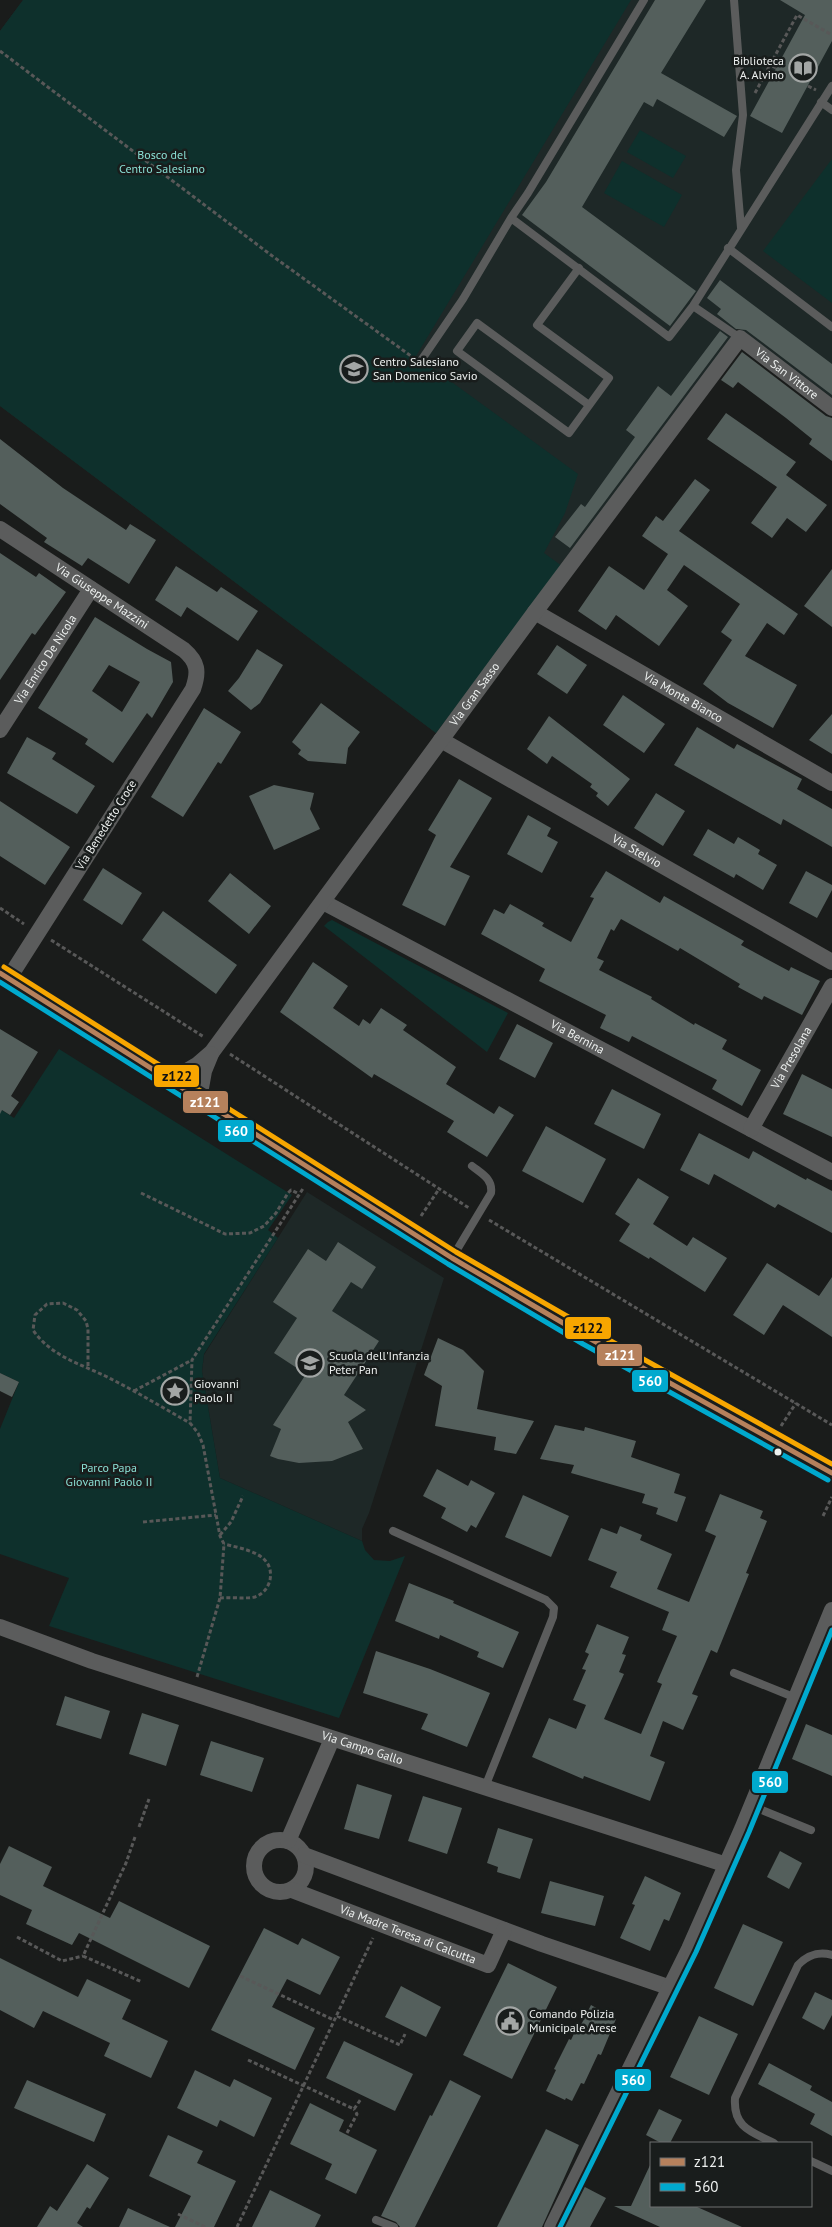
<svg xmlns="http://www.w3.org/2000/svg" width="832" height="2227" viewBox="0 0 832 2227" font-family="'PT Sans',sans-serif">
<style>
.built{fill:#1e2827}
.green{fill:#0e302c}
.building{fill:#545f5c;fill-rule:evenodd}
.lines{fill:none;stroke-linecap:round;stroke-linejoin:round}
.path{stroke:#585858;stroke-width:3;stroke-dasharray:4 2.5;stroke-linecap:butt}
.lane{stroke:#5b5c5c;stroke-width:8}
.street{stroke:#5b5c5c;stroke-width:16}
.bus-1-casing{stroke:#191d1c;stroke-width:9}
.bus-2-casing{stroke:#191d1c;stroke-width:9}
.bus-3-casing{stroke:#191d1c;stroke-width:9}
.bus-1{stroke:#b6815c;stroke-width:5}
.bus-2{stroke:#00a9ce;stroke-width:5}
.bus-3{stroke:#f7a600;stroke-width:5}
.bus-dot{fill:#edf0ef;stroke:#191d1c;stroke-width:2}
.labels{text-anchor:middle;stroke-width:5;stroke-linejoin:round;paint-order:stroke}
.poi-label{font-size:12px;fill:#edf0ef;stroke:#191d1c;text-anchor:start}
.park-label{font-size:12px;fill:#8adfd4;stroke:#191d1c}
.street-label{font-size:12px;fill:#edf0ef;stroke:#191d1c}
.line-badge{stroke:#191d1c;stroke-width:2}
.badge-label{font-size:14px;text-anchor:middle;font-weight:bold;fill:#fff}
.pale-badge-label{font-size:14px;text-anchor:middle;font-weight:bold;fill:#111}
</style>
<rect width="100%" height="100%" fill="#1a1c1b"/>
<!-- built -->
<path class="built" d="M23,0H832V398L738,328L436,733L0,406V31Z
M307,1192L444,1278L369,1513L362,1529V1541L220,1478L202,1371L204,1355Z"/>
<!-- green -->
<path class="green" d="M23,0H631L416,356L578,474L565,513L544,553L562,566L436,733L0,406V31Z
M640,130L686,156L673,178L627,152Z
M832,159V303L763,251Z
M622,161L682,195L664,227L604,193Z
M332,920L508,1013L487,1052L324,926L328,922Z
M59,1049L292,1195L268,1230L278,1238L204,1354L202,1371L220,1478L362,1541L365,1550L374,1560L390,1561L405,1556L339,1718L49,1626L69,1578L0,1554V1429L19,1382L0,1373V1109L14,1118Z"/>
<!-- building -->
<path class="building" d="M655,0H706L661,73L737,116L724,137L657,99L653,107L644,102L582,207L696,291L670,326L522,215L546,182Z
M780,0H832V41L782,133L750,116L805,15Z
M720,280L832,364V395L746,330L736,329L717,314L721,309L707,298Z
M720,331L728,337L570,548L555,537L581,504L585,507L635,437L626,430L658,386L671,396Z
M742,352L826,416L832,418V461L809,444L812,439L786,418L738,382L733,388L721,380Z
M726,413L796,462L786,475L827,505L806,532L787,518L772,538L751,523L777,487L707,439Z
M0,439L63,488L126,530L130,524L156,540L129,584L88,558L82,566L44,542L47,538L0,504Z
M695,479L710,490L679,531L798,614L784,635L767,623L745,656L797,685L773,728L728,703L703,684L732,640L721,632L740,604L684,565L667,590L688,606L659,646L616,615L606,630L578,611L609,566L644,590L668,554L642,536L656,516L663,521Z
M0,553L36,577L39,573L66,592L35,635L32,633L0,680Z
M176,566L217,592L221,587L258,611L238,641L187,607L181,617L155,600Z
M832,569V627L804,606Z
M95,617L147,649L171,662L173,682L152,718L147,713L113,763L85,744L88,739L38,708ZM109,665L140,682L122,712L92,691Z
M557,645L587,665L567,694L537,674Z
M257,649L283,665L260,703L251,710L228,691L239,678Z
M623,695L665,724L644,753L603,725Z
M321,703L360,732L348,748L346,764L308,761L298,754L301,750L292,742Z
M204,708L241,732L221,764L218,762L183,817L151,797Z
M832,714V754L809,740Z
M549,716L630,779L608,806L596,796L598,793L590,787L592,784L552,756L547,764L527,749Z
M697,727L734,749L737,744L802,779L797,789L832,809V847L783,819L781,825L674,765Z
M27,737L56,753L52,759L95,786L77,814L7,773Z
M459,779L492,798L450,867L470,876L445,926L402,905L436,835L428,830Z
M274,785L314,793L310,809L320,829L274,850L249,796Z
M656,793L685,811L663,846L634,828Z
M0,801L70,847L45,885L0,856Z
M528,815L551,828L547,836L558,842L542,873L507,854Z
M708,829L734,844L738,837L760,850L758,854L777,865L763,890L736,874L734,878L693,855Z
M103,868L142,893L122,925L83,900Z
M606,871L660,903L664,896L744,941L741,945L789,971L791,967L820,981L802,1015L764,996L762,1000L738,987L740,984L680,948L678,951L621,919L614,931L611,929L597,958L604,961L599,970L652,997L651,999L694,1025L695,1023L727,1040L722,1049L761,1070L742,1106L712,1089L717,1080L632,1036L629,1042L600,1028L606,1015L539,981L545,969L481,934L494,909L504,914L510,904L544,923L542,926L571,942L594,898L590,897Z
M806,871L832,885V890L817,918L789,903Z
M230,873L271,906L249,934L208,901Z
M163,911L237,965L216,994L142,940Z
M313,962L348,986L333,1008L359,1026L363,1019L370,1024L381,1008L407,1025L403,1030L456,1067L446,1084L494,1114L499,1106L514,1115L487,1157L447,1132L454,1121L374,1074L372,1078L280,1012Z
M517,1024L553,1043L535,1078L499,1059Z
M0,1029L38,1052L11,1096L19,1102L10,1115L2,1110L0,1114Z
M802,1074L832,1089V1137L783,1114Z
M612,1089L661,1114L644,1149L594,1124Z
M546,1126L606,1159L583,1203L522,1171Z
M699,1133L749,1159L753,1151L806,1180L807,1178L832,1191V1233L778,1204L775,1208L714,1174L709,1185L680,1170Z
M638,1178L669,1197L653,1224L687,1246L693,1237L727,1258L705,1292L650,1257L649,1259L619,1241L630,1224L615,1214Z
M338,1242L376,1267L362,1289L351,1282L332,1311L379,1341L344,1395L366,1410L348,1422L363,1449L332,1461L299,1463L278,1459L270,1456L281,1429L273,1425L306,1374L274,1353L297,1318L273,1302L308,1249L326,1261Z
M767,1263L819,1296L832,1277V1337L783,1305L764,1335L733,1315Z
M438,1338L463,1350L484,1371L477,1409L534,1421L516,1454L494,1450L496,1437L435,1426L442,1386L424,1375Z
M0,1373L19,1382L12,1397L0,1391Z
M555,1425L584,1431L585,1427L636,1441L631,1457L680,1474L674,1493L686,1497L677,1522L656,1514L658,1508L642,1503L645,1494L571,1473L574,1465L540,1459Z
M437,1469L468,1486L471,1480L495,1493L476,1528L471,1525L467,1532L441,1518L446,1508L423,1496Z
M720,1494L763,1511L760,1518L767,1521L746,1573L749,1574L717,1653L711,1650L692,1694L698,1696L683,1730L663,1721L650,1756L665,1762L650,1801L584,1776L583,1779L532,1757L549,1718L576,1729L586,1705L573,1700L586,1670L582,1669L589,1654L585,1652L597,1624L629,1637L622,1654L626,1655L619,1672L624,1674L604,1719L641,1734L662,1684L657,1682L677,1636L662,1630L669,1612L610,1587L617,1572L588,1560L601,1528L617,1534L620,1526L642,1535L640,1540L672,1554L657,1589L689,1602L716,1536L705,1531Z
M523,1495L569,1516L551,1557L505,1537Z
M409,1583L454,1601L453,1603L519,1632L503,1668L477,1657L479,1652L440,1635L439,1639L395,1621Z
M376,1651L430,1669L490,1693L467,1747L421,1729L428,1714L363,1693Z
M65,1696L110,1711L101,1739L56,1725Z
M142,1713L179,1725L166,1766L129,1754Z
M806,1724L832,1735V1776L792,1759Z
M211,1741L264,1758L252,1792L200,1775Z
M357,1784L392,1795L379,1839L344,1829Z
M423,1796L462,1808L447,1854L408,1841Z
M498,1828L533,1839L520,1879L497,1872L498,1867L487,1863Z
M9,1846L52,1867L43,1886L110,1918L119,1901L210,1946L189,1988L79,1933L72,1945L26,1924L32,1910L0,1895V1864Z
M780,1851L802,1863L789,1889L767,1877Z
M645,1876L681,1893L669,1921L664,1919L650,1951L620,1938L635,1905L632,1904Z
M550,1881L604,1896L595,1926L541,1913Z
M743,1924L783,1942L753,2006L714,1988Z
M264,1928L298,1945L302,1938L340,1957L320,1995L287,1979L272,2007L315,2028L295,2070L211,2030Z
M0,1958L78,1997L87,1979L131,2000L122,2019L168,2041L151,2078L104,2056L110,2043L43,2011L34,2028L0,2010Z
M508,1963L557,1987L512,2079L463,2055Z
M401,1986L441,2007L426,2037L385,2017Z
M815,1992L832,2000V2015L824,2030L802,2018Z
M591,2005L616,2019L601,2055L598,2054L584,2084L581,2083L572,2101L566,2098L565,2100L546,2091L556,2070L554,2069L569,2039L571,2040L578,2025L580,2026L582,2023Z
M699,2016L738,2034L709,2095L670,2077Z
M344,2041L413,2074L395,2111L326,2078Z
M769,2063L812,2086L810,2090L832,2102V2136L810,2124L815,2114L758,2084Z
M195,2070L230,2087L234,2079L272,2098L254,2137L220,2120L217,2127L177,2108Z
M27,2080L106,2114L94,2142L14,2108Z
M450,2080L481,2096L415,2227H400L396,2222L381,2216L430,2115L432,2116Z
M310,2103L344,2120L339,2131L377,2150L356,2194L325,2179L332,2164L290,2144Z
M659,2109L682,2120L670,2143H661L646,2135Z
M546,2129L579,2145L542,2227H497Z
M168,2135L203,2151L197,2163L236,2181L214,2227H175L191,2196L149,2176Z
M651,2163V2206H695L742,2227H660L614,2206H631Z
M87,2164L109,2178L90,2209L87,2207L77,2223L83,2227H37L50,2206L57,2211Z
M583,2186L606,2198L590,2227H563Z
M270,2190L321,2215L315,2227H252Z
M128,2208L170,2227H119Z"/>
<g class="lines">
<!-- path -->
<path class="path" d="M0,51L271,255L411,356
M776,68L770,65L797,15L832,35
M808,86L816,90
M755,93L770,65
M0,908L24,924
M51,940L204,1037
M230,1054L469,1208
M141,1193L225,1234L250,1233L264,1226L276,1213L288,1193L291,1190L299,1194
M421,1216L439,1189
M489,1220L832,1425
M88,1366V1329L86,1321L77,1310L63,1303L47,1304L35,1315L33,1330C52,1358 85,1365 113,1380C139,1393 165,1409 190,1423
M134,1391L192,1360
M781,1426L796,1403
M823,1516L832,1497
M143,1522L216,1515
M220,1535L231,1522L243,1496
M220,1598C231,1597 244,1599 255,1597C263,1594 268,1588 270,1580C275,1553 243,1549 224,1544
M197,1677L220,1598L224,1544L220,1536L203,1445L198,1433L190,1423L192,1360L304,1187
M139,1827L149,1799
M135,1837L126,1863L83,1956L142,1982
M17,1937L62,1961L83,1956
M240,1976L334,2020
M337,2016L400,2045L405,2034
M248,2060L354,2109L361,2099
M347,2133L357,2114L354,2109
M178,2214L205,2227
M237,2227L373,1938"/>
<!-- lane -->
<path class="lane" d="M644,0L528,193L511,218L669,337L693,306L832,86
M734,0L743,115L736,170L741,228
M821,102L832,110
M728,248L832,327
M579,268L537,325L609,378L569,433L457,351L477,323L589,405
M693,306L740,338
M420,362L463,299L511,218
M452,1258L491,1193C493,1179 482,1174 472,1166
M393,1531L546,1600L554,1608L553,1617L485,1787
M734,1673L796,1698
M752,1806L811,1830
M774,2143C752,2132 733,2128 735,2098L798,1965C808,1955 818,1951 832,1955
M811,2161L832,2171
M376,2220L394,2227"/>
<!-- street -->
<g class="street">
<path id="s1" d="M0,529L184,650C198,662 199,672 193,689L9,978"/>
<path id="s2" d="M535,612L832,783"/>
<path id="s3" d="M0,730L91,589"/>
<path id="s4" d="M441,740L832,962"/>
<path id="s5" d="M323,902L832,1172"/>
<path d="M0,973L452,1258L587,1337L832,1473"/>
<path id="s6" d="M170,1081L197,1065L212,1052L535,612L740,338L832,408"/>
<path d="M199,1099L204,1071L211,1054"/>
<path id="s7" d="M751,1129L832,986"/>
<path id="s8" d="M0,1627L92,1661L727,1865"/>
<circle cx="280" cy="1866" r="26"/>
<path d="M288,1841L332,1739"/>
<path d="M304,1855L542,1944L671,1988"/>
<path id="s9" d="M292,1890L488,1965L504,1930"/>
<path d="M552,2227L689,1949L742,1829L832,1610"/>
</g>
<!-- bus-1 casing -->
<g class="bus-1-casing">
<path id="bus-1" d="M0,973L452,1258L587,1337L832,1473"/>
</g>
<!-- bus-2 casing -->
<g class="bus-2-casing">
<path id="bus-2" d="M0,982L448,1264L583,1344L828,1480
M560,2227L696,1952L749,1832L832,1630"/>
</g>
<!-- bus-3 casing -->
<g class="bus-3-casing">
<path id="bus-3" d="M4,967L456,1252L591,1330L832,1464"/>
</g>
<!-- bus-1 -->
<use href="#bus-1" class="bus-1"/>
<!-- bus-2 -->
<use href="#bus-2" class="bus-2"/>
<!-- bus-3 -->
<use href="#bus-3" class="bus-3"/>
</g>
<!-- icons -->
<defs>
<g id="library-ring" transform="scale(1.4375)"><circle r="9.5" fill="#191d1c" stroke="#a3a6a5" stroke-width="1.5"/><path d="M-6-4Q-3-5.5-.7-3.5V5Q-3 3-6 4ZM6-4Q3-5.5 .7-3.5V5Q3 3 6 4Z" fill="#a3a6a5"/></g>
<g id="school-ring" transform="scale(1.4375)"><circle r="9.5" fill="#191d1c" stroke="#a3a6a5" stroke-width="1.5"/><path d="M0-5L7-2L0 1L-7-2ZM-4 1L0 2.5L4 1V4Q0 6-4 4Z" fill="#a3a6a5"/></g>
<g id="sight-ring" transform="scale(1.4375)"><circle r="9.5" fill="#191d1c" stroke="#a3a6a5" stroke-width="1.5"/><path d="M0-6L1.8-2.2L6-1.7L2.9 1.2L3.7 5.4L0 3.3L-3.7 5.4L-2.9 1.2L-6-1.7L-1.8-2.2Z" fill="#a3a6a5"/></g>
<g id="civic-ring" transform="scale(1.4375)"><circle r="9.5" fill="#191d1c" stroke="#a3a6a5" stroke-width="1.5"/><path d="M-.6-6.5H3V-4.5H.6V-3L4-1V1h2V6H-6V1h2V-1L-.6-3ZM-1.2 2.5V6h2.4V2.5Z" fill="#a3a6a5"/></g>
</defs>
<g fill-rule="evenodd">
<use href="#library-ring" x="803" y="68"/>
<use href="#school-ring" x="354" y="369"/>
<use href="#school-ring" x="310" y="1363"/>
<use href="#sight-ring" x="175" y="1391"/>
<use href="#civic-ring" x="510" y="2021"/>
</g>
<!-- markers -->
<circle class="bus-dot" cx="778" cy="1452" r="4.5"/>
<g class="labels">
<!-- poi labels -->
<g class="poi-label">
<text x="784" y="65" text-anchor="end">Biblioteca<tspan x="784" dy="14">A. Alvino</tspan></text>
<text x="373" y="366">Centro Salesiano<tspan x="373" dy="14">San Domenico Savio</tspan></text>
<text x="329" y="1360">Scuola dell'Infanzia<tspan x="329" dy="14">Peter Pan</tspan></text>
<text x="194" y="1388">Giovanni<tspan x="194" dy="14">Paolo II</tspan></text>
<text x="529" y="2018">Comando Polizia<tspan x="529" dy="14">Municipale Arese</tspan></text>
</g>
<!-- park labels -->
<g class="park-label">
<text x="162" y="159">Bosco del<tspan x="162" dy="14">Centro Salesiano</tspan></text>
<text x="109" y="1472">Parco Papa<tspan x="109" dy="14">Giovanni Paolo II</tspan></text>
</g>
<!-- street labels -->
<g class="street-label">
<text dy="4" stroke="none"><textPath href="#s6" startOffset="998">Via San Vittore</textPath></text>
<text dy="4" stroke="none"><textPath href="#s1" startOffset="122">Via Giuseppe Mazzini</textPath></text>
<text dy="4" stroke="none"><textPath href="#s3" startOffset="84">Via Enrico De Nicola</textPath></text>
<text dy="4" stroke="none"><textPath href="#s6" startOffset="495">Via Gran Sasso</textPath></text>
<text dy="4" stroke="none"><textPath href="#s2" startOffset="171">Via Monte Bianco</textPath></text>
<text transform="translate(106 825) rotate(-58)" y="4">Via Benedetto Croce</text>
<text dy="4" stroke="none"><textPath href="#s4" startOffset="225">Via Stelvio</textPath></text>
<text dy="4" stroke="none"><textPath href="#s5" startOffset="288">Via Bernina</textPath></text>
<text dy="4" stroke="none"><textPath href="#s7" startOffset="82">Via Presolana</textPath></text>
<text dy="4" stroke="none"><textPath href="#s8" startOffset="382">Via Campo Gallo</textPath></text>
<text dy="4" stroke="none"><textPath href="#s9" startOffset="124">Via Madre Teresa di Calcutta</textPath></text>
</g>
</g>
<g class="line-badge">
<rect x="153" y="1064" width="47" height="24" rx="5" fill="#f7a600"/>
<rect x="182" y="1090" width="47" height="24" rx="5" fill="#b6815c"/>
<rect x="217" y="1119" width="38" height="24" rx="5" fill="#00a9ce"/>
<rect x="564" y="1316" width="48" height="24" rx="5" fill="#f7a600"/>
<rect x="596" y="1343" width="47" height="24" rx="5" fill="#b6815c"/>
<rect x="631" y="1369" width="38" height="24" rx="5" fill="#00a9ce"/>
<rect x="751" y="1770" width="38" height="24" rx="5" fill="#00a9ce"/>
<rect x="614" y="2068" width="38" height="24" rx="5" fill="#00a9ce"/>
</g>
<g class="badge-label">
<text x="205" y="1107">z121</text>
<text x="236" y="1136">560</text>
<text x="620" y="1360">z121</text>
<text x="650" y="1386">560</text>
<text x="770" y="1787">560</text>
<text x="633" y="2085">560</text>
</g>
<g class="pale-badge-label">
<text x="177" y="1081">z122</text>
<text x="588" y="1333">z122</text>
</g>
<!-- legend -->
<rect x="650" y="2142" width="162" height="65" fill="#191d1c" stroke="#6e7170"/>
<rect x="660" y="2158" width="25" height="8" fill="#b6815c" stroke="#6e7170"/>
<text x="694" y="2167" font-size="15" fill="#edf0ef">z121</text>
<rect x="660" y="2183" width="25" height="8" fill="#00a9ce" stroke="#6e7170"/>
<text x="694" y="2192" font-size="15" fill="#edf0ef">560</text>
</svg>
